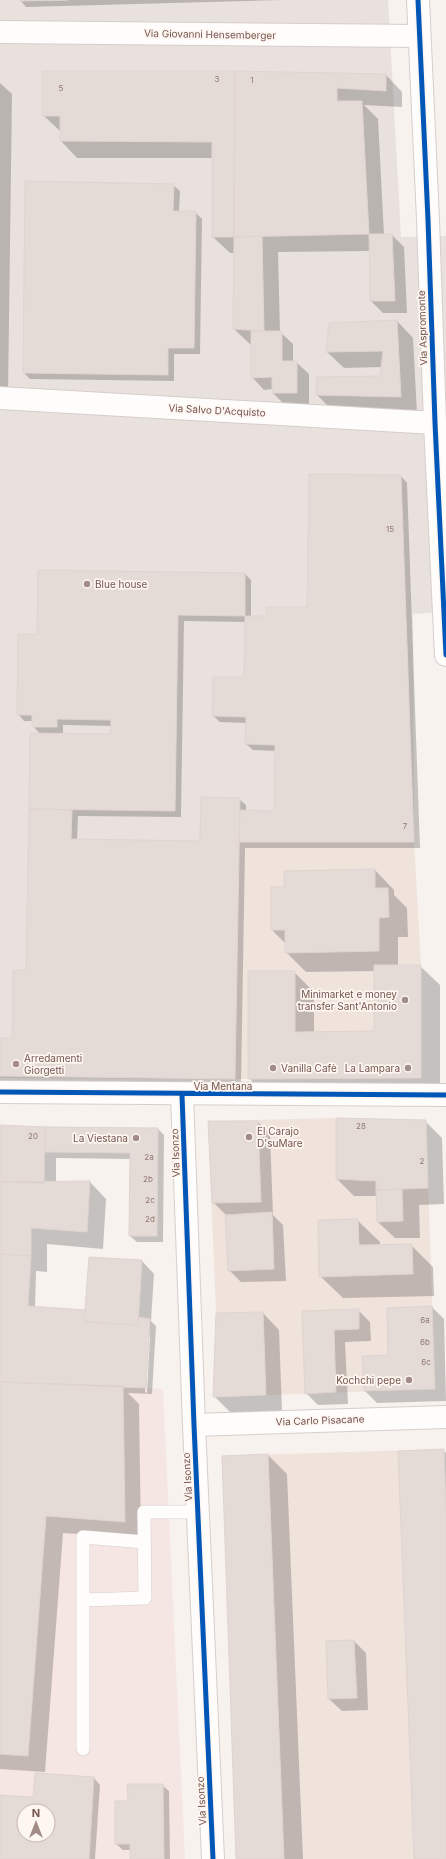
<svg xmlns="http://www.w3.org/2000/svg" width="446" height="1859" viewBox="0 0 446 1859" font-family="Inter,sans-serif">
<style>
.residential{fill:#f0e3dc}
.commercial{fill:#f6e6e3;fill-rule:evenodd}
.industrial{fill:#e9e1dd}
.shadow{fill:#0003;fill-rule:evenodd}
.building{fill:#e4dad6;stroke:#e0d4d0;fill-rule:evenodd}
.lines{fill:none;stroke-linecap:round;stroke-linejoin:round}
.lane-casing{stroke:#d6ceca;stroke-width:14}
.street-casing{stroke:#d6ceca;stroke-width:24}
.secondary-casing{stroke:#d7ceca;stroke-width:24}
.lane{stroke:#fefdfc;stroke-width:13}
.street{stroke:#fefdfc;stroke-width:22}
.secondary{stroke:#fefdfc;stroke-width:22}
.cycleway-casing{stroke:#fef6f1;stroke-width:8}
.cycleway{stroke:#0057b8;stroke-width:5}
.poi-dot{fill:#a28c87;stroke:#fef6f1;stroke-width:1.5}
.labels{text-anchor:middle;stroke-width:3.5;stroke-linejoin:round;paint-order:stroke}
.number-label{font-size:8px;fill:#927873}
.street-label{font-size:10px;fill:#75554f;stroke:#fef6f1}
.poi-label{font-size:10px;fill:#75554f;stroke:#fef6f1;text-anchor:start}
</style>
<rect width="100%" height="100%" fill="#f7f2ee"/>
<!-- residential -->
<path class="residential" d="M239,842H414L421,965V1078L235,1079Z
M336,1118L426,1120L435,1389L213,1397L216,1313L208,1121Z
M444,1449L446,1512V1859H236L222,1456Z"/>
<!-- commercial -->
<path class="commercial" d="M0,1382L123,1386L163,1389L185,1859H0ZM24,1811H48V1835H24Z"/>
<!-- industrial -->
<path class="industrial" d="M0,0H388L401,237L446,236V612L413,614L414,842H239L235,1079L0,1078Z"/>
<!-- shadow -->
<path class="shadow" d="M20,0H281L26,7Z
M386,75L402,92V107L364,105L378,119L384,235H392L404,247L407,313H383L371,301L370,251L278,252L280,332L293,344V362H296L309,374V405H285L273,393V389L264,390L252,377V346L234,329L235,253H230L213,237V158H77L61,141V132L43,115Z
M0,83L12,94L8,395H0Z
M173,185L180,191L179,212H195L202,219L200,354H174V381L30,379L24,373Z
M397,321L413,338L417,413L333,411L317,395L380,377L382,367L344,368L327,352Z
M401,476L407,483L420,848H245L241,1085L0,1082V1039L13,1040L27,971L31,734H40L33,726V721H24L18,714L38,635L245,574L251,580V617H267L308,608ZM184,621L246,622L245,678L213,716L220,722L247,723L246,744L253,750L276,751L275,812L246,811V805L239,799L201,842L77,840L78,816L181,817ZM63,725L112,726L111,735L63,734Z
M375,870L394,890V895L407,908L408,937H398V966H420L440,985V1097L268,1098L249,1078L294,972L314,992V1032H375V971L306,972L286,952V944L272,930L285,888Z
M425,1121L442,1138L444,1204L419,1205L420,1238H395L378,1222L377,1196H354L337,1179Z
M258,1122L270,1134L273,1215L283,1225L286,1281L241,1282L229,1270L226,1215L213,1202Z
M0,1126L158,1129L164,1135L163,1242H137L130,1236L131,1159L56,1158V1182H90L106,1199L103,1249L47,1244V1272L36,1271L35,1307L86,1311L142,1261L154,1274L151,1321L156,1326L152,1394L128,1393L139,1404L141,1538L63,1533L45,1772L0,1769ZM148,1337H150L147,1393L145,1392Z
M357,1220L380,1242V1246L411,1245L433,1267L434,1296L343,1298L320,1276Z
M432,1307L444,1319L446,1401L377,1403L365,1391L389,1356Z
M358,1310L370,1322L371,1341L345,1342L348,1404L318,1405L306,1393L303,1312Z
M263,1313L279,1330L282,1411L231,1413L214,1396Z
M443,1450L446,1453V1859H415Z
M268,1455L287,1474L303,1859H237Z
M354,1641L366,1653L368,1710L342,1711L329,1699Z
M94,1778L100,1785L95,1859H0V1803L34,1798ZM24,1811H48V1835H24Z
M162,1785L169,1791L170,1859H131V1850H123L116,1844L129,1802Z"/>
<!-- building -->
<path class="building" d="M19,0H68L19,1Z
M42,71H235L234,237H212V142L60,141V116H42Z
M235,71L386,74V91L337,88V101H362L369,234L234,237Z
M25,181L174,184L173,211H196L194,348H168V375L23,373Z
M369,234H392L395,301H370Z
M262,236L264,331L233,329L234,237Z
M397,320L401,397L316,395V377L380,376L383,351L326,352L329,323Z
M251,331H282V361H297V393H272V377L251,378Z
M309,474L401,475L414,842H239L240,810L274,811L275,745L245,744L246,717L212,716L213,677H244L245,616H266V607H307Z
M38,570L245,573V616L178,615L175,811L29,809L30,733L110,734L111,720L57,719V727H32V715H17L18,634H37Z
M201,797L240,798L235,1079L0,1076V1038H12L13,970H26L29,809L72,810L71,839L200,841Z
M375,869V888H388L389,917L379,918V951L285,953V930H271V887H284V871Z
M374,965H421V1078L248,1079V971H295V1032L374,1031Z
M336,1118L426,1120L428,1188L376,1190V1181L336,1179Z
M208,1121H258L261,1202L212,1203Z
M0,1125L45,1127L44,1183L0,1182Z
M45,1127L158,1128L157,1236H129L130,1153L45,1152Z
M90,1181L87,1232L31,1228V1256L0,1254V1182Z
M402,1189L403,1221L377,1222L376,1190Z
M272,1212L274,1269L228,1271L225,1215Z
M358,1219L359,1245L412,1244L413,1274L319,1277L318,1220Z
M0,1254L31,1256L28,1306L85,1310L84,1322L138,1325V1317L150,1319L146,1388L0,1382Z
M89,1257L142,1260L138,1325L84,1322Z
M432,1306L435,1389L364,1391L362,1356L388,1355L387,1308Z
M359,1309V1329L334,1330L336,1392L305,1394L302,1311Z
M263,1312L266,1395L213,1397L216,1313Z
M0,1382L123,1386L125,1522L46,1516L28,1756L0,1754Z
M444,1449L446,1512V1859H414L398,1451Z
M268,1454L284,1859H236L222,1456Z
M354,1640L357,1698L328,1699L326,1641Z
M35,1773L94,1777L89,1859H0V1795L33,1797ZM24,1811H48V1835H24Z
M127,1784H163L164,1859H130V1844H115V1801H128Z"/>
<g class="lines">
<!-- lane casing -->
<g class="lane-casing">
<path id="lane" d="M83,1600V1537L144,1542
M83,1749V1600L145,1598L144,1512H198"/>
</g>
<!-- street casing -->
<g class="street-casing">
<path id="street" d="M418,0L428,220L435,423L446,655
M0,32L419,36
M0,398L435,423
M182,1095L194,1425L213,1859
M194,1425L446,1417"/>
</g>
<!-- secondary casing -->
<g class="secondary-casing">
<path id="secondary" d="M0,1092L446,1095"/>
</g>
<!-- lane -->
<use href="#lane" class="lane"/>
<!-- street -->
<use href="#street" class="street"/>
<!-- secondary -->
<use href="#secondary" class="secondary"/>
<!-- cycleway casing -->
<g class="cycleway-casing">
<path id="cycleway" d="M418,0L428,220L435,423L446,655
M0,1092L446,1095
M182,1095L194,1425L213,1859"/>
</g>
<!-- cycleway -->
<use href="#cycleway" class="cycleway"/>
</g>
<!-- markers -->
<g class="poi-dot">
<circle cx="87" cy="584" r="4"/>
<circle cx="405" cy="1000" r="4"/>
<circle cx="16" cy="1064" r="4"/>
<circle cx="273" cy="1068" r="4"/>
<circle cx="408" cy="1068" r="4"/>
<circle cx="249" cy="1137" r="4"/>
<circle cx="136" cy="1138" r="4"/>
<circle cx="409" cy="1380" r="4"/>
</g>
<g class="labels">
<!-- number labels -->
<g class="number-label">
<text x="217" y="82">3</text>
<text x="252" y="83">1</text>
<text x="61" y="91">5</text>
<text x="390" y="532">15</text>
<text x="405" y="829">7</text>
<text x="361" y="1129">28</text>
<text x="33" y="1139">20</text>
<text x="149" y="1160">2a</text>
<text x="422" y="1164">2</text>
<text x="148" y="1182">2b</text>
<text x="150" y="1203">2c</text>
<text x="150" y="1222">2d</text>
<text x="425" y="1323">6a</text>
<text x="425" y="1345">6b</text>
<text x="426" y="1365">6c</text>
</g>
<!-- street labels -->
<g class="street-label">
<text transform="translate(210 34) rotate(1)" y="4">Via Giovanni Hensemberger</text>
<text transform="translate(422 328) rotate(-92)" y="4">Via Aspromonte</text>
<text transform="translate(217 410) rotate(3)" y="4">Via Salvo D'Acquisto</text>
<text x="223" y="1090">Via Mentana</text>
<text transform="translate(175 1153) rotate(-92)" y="4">Via Isonzo</text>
<text transform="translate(320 1420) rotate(-2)" y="4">Via Carlo Pisacane</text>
<text transform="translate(187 1477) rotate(-93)" y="4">Via Isonzo</text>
<text transform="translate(201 1801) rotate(-93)" y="4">Via Isonzo</text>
</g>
<!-- poi labels -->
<g class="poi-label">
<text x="95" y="588">Blue house</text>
<text x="397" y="998" text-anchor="end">Minimarket e money<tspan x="397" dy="12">transfer Sant'Antonio</tspan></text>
<text x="24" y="1062">Arredamenti<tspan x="24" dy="12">Giorgetti</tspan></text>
<text x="281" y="1072">Vanilla Cafè</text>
<text x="400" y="1072" text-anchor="end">La Lampara</text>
<text x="257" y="1135">El Carajo<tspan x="257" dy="12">D'suMare</tspan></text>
<text x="128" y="1142" text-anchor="end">La Viestana</text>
<text x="401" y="1384" text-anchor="end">Kochchi pepe</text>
</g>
</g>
<!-- north arrow -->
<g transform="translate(36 1823)"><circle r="19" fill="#fef6f1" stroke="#c7b6b0"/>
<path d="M0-3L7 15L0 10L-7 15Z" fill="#a28c87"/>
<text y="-6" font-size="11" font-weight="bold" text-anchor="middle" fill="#75554f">N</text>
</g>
</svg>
